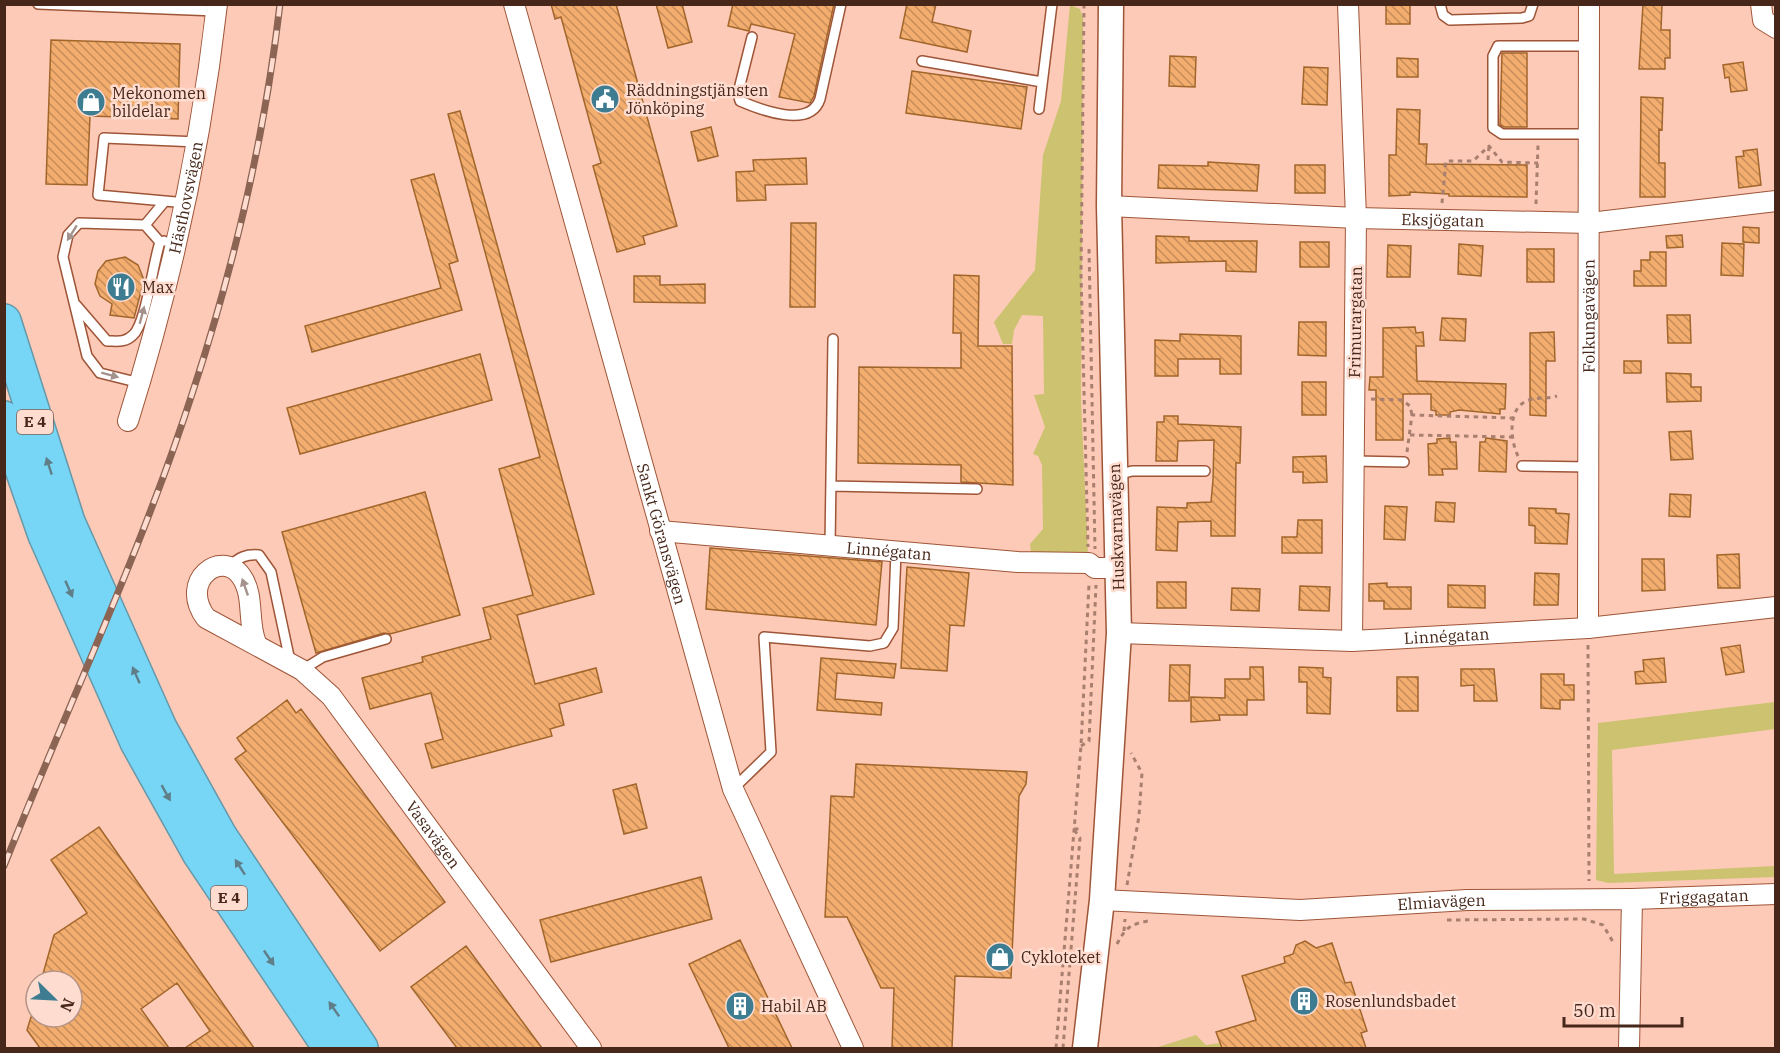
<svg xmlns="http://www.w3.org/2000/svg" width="1780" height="1053" viewBox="0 0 1780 1053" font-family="'IBM Plex Serif',serif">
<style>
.grass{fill:#ccc26f}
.building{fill:url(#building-back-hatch);stroke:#a2662b;stroke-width:1.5}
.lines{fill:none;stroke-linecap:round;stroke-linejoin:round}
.service-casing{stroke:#9e5537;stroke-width:12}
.minor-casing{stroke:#9e5537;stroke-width:22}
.tertiary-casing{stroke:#9e5537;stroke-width:27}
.motorway-casing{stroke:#6698a8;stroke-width:36}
.path{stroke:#a97f6f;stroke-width:3;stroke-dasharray:4.5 4.5;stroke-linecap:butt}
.service{stroke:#fff;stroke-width:9}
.minor{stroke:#fff;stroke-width:20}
.tertiary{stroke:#fff;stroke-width:24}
.motorway{stroke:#77d5f5;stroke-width:33}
.rail-casing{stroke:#8b6454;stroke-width:7}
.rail{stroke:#fedccf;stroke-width:4.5;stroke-dasharray:14;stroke-linecap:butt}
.oneway{fill:#a3938c}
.oneway2{fill:#5f7e88}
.labels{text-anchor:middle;stroke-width:5;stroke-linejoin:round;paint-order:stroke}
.shield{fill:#fedccf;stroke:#7e5d50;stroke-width:1.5}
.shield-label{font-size:15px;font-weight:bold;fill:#47271a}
.poi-label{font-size:16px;fill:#47271a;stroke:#fedccf;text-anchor:start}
.street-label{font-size:16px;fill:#47271a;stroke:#fedccf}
</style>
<defs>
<pattern id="building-back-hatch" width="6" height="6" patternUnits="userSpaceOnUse" patternTransform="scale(1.5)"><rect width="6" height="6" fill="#f2ad6f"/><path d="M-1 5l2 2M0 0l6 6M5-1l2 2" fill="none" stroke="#c68d5a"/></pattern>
</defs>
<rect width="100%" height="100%" fill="#fdcab7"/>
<!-- grass -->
<path class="grass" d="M1070,5L1080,9L1083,18L1081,401L1088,555L1031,552L1030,544L1043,529L1042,465L1038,456L1033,454L1045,427L1034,395L1044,394L1043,316L1022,315L1014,330L1012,344H1003L994,322L1035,270L1043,155L1061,101Z
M1775,702V729L1612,750L1614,874L1775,866V877L1608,883L1596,880L1598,723Z
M1196,1035L1206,1045L1220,1043L1222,1048H1155Z"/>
<!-- building -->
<path class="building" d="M551,4H616L677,226L643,236L645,244L617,252L593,166L601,163L561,17L555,19Z
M656,4H682L692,42L668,48Z
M733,4H834L814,96L810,103L779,97L795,34L751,24L749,31L728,26Z
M907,4H936L932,22L971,31L967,52L900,38Z
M1386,4H1410V24H1386Z
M1643,4H1662L1661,30H1670V58H1665V69H1639Z
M51,40L180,44L178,119L90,116L87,185L46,184Z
M1502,53H1527V127H1504L1500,125Z
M1170,56L1196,57L1195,87L1169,86Z
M1397,58L1418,59V77H1397Z
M1743,62L1747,90L1731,92L1729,77L1725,78L1723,65Z
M1304,67L1328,68L1327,105L1302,104Z
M912,71L1027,87L1021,129L906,113Z
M1641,97L1663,98L1662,130L1659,129V163H1665V197H1640Z
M1397,109L1420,110L1419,144H1427L1426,164L1527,165V197L1449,196V194L1410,192V195L1389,196V155H1396Z
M460,111L594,594L517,615L535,684L596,668L602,692L559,704L564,725L550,729L552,736L432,768L425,744L443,739L431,693L370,709L362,678L423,662L422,657L491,639L483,608L533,595L499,469L540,457L448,114Z
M711,127L718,156L698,161L691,132Z
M1757,149L1761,185L1739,188L1736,157L1744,156L1743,151Z
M806,158L807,184L765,185L766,200L737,201L736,172L754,171L753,160Z
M1208,162L1259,165L1257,191L1158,188L1159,165L1208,166Z
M1295,165H1325V193H1295Z
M434,174L458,261L449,264L462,310L312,352L305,326L441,288L411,180Z
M791,223H816L815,307H790Z
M1743,227L1759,228V243L1743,242Z
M1682,235L1683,247L1667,248L1666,236Z
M1156,236L1189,237V241H1257L1256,272L1226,271V261L1156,263Z
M1300,242H1329V267H1300Z
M1722,243L1744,244L1743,276L1721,275Z
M1459,244L1483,246L1481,276L1458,274Z
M1388,245L1411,246L1410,277H1387Z
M1527,249H1554V282H1527Z
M1650,252H1666V286H1634V271H1641V260H1650Z
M125,257L138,265L144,280L134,318L110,315L112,304L100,296L95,284L98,271L106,261Z
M954,275L979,276L978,346H1012L1013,485L961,482V465L858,463L859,367L961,368V333H953Z
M634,276H660V285L705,284V303L634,302Z
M1667,315H1690L1691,343H1668Z
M1442,318L1466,319L1465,341L1440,340Z
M1299,322H1326V356L1298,355Z
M1415,327L1416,333L1423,332L1424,346H1416L1417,381L1506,384L1505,409H1500V414L1459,410L1450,412V415H1436V411L1431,410V394H1403V440H1376V390H1369L1370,377H1383V328Z
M1554,332L1555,361H1546V416L1530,415V333Z
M1180,334L1241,336V374H1220V359H1178V376H1155V340L1180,341Z
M480,354L492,400L300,454L287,408Z
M1624,361H1641V373H1624Z
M1666,373L1691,374V387H1701V401L1667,402Z
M1302,382H1326V415H1302Z
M1164,416H1178V424L1241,427L1240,463H1236L1235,536H1211V521L1178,522L1177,551L1156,550L1157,507L1187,508V503L1211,502L1213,480L1214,440L1178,441L1177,461H1156L1157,422H1164Z
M1691,431L1693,459L1671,460L1669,432Z
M1450,438V442H1456L1457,469H1442L1443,475H1429L1428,444L1437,443V439Z
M1486,438L1507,441L1506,472L1479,471L1480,442H1485Z
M1326,456L1327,482L1303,483V472H1293V457Z
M425,492L460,615L390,634L384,633L316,653L282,532Z
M1670,494L1691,495L1690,517L1669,516Z
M1436,502L1455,503L1454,522L1435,521Z
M1385,506L1407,507L1405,540L1384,539Z
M1529,508L1556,509V513L1569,514L1567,544L1535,543V526L1529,525Z
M1298,520H1322V553H1282V537H1297Z
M710,548L882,562L876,625L706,609Z
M1739,554L1740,588H1718L1717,555Z
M1642,559H1664L1665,590L1642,591Z
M907,567L969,573L964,626L950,625L947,671L901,668Z
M1535,573L1559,574L1558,605H1534Z
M1157,582H1186V608H1157Z
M1387,583V587H1411V609H1384V601H1369V584Z
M1448,585L1485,586V608L1448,607Z
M1300,586L1330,587L1329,611L1299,610Z
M1232,588L1260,589L1259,611L1231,610Z
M1740,645L1744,672L1726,675L1721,648Z
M821,658L896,664L894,678L837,673L835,699L882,703L881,715L817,710Z
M1664,658L1666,682L1636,684L1635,672L1644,671L1643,660Z
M1170,665H1190L1189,701H1169Z
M1250,667H1263L1264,700H1247V715H1219L1220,720L1191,722V697L1225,698V679H1250Z
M1299,667L1323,668V677L1331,678L1330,714L1307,713V682H1299Z
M1461,669H1494L1497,701H1474V685L1461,686Z
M1541,674H1564V685H1574V700H1560V709L1541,708Z
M1397,677H1418V711H1397Z
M287,700L296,713L301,709L445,902L380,951L235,759L246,751L237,738Z
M856,764L1027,772L1026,784L1019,796L1011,978L955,976L952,1048H892L894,988H881L847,917H825L831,796L854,797Z
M636,784L647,828L624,834L613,790Z
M99,827L254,1048H185L210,1031L177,983L141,1009L169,1048H40L27,1030L31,1017H72V981H41L54,935L87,913L51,860Z
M701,877L712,919L551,962L540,920Z
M740,940L792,1048H729L689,964Z
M1305,941L1316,948L1332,943L1345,983L1351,982L1367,1031L1361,1033L1366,1048H1222L1216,1032L1256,1020L1242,976L1285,963L1284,957L1293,954L1296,945Z
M466,946L542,1048H457L411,987Z"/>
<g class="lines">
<!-- service casing -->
<g class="service-casing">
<path id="service" d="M38,4L216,11
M1440,4L1443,15L1450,20L1522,18L1529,16L1533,4
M752,37L738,93L740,101C761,110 810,129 820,99L841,4
M922,61L1042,82
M1039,109L1052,4
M1590,134H1502L1493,128V56L1498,46H1590
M187,203L98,195L104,138L198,142
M145,225L165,201
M76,305L107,341C117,341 125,343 133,335C146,324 153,262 160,242L164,241
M140,383L100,373L87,356L63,257L68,235L79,223L145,225L160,242
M1354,461L1404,462
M1522,466L1590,467
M1117,475L1132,471H1205
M831,486L977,489
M830,546L833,339
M229,567C239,557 246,554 259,555L271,572L290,661
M302,670L323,657L386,639
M733,789L771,752L764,637L870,646L884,643L893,628L896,552"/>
</g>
<!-- minor casing -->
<g class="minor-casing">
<g id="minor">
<path id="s1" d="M514,4L733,789L853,1048"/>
<path d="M1348,4L1356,218L1352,641"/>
<path d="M1761,4L1763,20L1776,28"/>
<path id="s2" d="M1109,206L1356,218L1590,223L1776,201"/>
<path id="s3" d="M128,421C171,284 201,146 217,4"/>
<path id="s4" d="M660,531L1018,562L1089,563L1095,568H1116"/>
<path id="s5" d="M1588,628L1589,4"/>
<path id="s6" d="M1119,633L1352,641L1588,628L1776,607"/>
<path id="s7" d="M256,643C247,622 255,595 241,576C222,549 178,580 206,618L302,670L331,696L591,1048"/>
<path id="s8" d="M1632,899L1776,894"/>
<path id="s9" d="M1102,900L1300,910L1467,900L1632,899L1629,1048"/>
</g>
</g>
<!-- tertiary casing -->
<g class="tertiary-casing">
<path id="tertiary" d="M1085,1048L1102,900L1119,633L1109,206L1111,4"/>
</g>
<!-- motorway casing -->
<g class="motorway-casing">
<path id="motorway" d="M4,321L68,522L160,728L220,836L361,1048
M4,418L45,535L137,742L199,853L330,1048"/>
</g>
<!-- path -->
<path class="path" d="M1084,4L1081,274L1088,547
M1488,160L1489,146
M1442,203L1446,161H1473L1489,146L1502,162L1538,163
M1536,204L1538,145
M1089,249L1095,549
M1371,399L1402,400L1410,406L1412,415
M1410,435L1513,437
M1407,452L1412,415L1513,418
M1518,456C1510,440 1507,407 1529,400C1538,397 1548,399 1557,396
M1588,645L1589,881
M1081,746L1089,741L1096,585
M1074,829H1082
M1127,885L1139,816L1142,773L1131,753
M1447,920L1584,919L1603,925L1613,942
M1124,931L1125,919
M1117,944C1125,928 1131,924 1148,921
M1056,1048L1081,746L1089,584
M1063,1048L1080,838L1075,831"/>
<!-- service -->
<use href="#service" class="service"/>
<!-- minor -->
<use href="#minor" class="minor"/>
<!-- tertiary -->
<use href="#tertiary" class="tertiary"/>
<!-- motorway -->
<use href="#motorway" class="motorway"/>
<!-- rail casing -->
<g class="rail-casing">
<path id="rail" d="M4,866C67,707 141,553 193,391C234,266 265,135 280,4"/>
</g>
<!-- rail -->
<use href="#rail" class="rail"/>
</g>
<!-- one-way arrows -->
<defs><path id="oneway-solid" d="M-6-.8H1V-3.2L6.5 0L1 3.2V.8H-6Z" transform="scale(1.5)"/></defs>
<g class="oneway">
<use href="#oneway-solid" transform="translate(72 233) rotate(122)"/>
<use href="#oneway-solid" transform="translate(142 315) rotate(-75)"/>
<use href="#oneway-solid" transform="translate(110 375) rotate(15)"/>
<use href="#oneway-solid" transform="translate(245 587) rotate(-109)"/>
</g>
<g class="oneway2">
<use href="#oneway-solid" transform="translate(49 466) rotate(-108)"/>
<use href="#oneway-solid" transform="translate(69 589) rotate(66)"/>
<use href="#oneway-solid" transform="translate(136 675) rotate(-114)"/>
<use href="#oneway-solid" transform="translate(166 793) rotate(61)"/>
<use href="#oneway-solid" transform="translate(240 867) rotate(-123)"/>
<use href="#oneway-solid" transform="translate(269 958) rotate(56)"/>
<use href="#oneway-solid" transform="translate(334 1009) rotate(-125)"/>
</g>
<!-- icons -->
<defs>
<g id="civic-disc" transform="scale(1.5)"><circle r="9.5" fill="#3d7c91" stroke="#fedccf"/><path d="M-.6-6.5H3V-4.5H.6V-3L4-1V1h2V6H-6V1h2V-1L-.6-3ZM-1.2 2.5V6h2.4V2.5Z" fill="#fff"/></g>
<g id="shop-disc" transform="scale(1.5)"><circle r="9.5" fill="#3d7c91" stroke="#fedccf"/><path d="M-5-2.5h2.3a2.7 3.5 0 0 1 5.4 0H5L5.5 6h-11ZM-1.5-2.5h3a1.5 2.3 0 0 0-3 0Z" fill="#fff"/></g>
<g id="restaurant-disc" transform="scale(1.5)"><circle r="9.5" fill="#3d7c91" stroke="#fedccf"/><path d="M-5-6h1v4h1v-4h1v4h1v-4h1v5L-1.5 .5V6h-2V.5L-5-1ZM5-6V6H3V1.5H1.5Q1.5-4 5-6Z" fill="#fff"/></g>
<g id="building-disc" transform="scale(1.5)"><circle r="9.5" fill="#3d7c91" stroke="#fedccf"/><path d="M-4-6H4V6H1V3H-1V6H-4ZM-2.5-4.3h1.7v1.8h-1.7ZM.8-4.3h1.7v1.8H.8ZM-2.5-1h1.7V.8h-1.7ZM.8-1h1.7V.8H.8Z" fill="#fff"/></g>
</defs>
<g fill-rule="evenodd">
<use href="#civic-disc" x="605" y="99"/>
<use href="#shop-disc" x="91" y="102"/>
<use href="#restaurant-disc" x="121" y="287"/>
<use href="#shop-disc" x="1000" y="957"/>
<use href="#building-disc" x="1304" y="1001"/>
<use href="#building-disc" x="740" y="1006"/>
</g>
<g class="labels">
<!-- shield labels -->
<g class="shield">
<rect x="17" y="410" width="36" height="24" rx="4.5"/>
<rect x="211" y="886" width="36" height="24" rx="4.5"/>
</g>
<g class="shield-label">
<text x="35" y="427">E 4</text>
<text x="229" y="903">E 4</text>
</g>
<!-- poi labels -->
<g class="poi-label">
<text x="626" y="96">Räddningstjänsten<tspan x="626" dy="18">Jönköping</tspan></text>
<text x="112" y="99">Mekonomen<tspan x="112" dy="18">bildelar</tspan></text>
<text x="142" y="293">Max</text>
<text x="1021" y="963">Cykloteket</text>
<text x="1325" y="1007">Rosenlundsbadet</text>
<text x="761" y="1012">Habil AB</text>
</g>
<!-- street labels -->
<g class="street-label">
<text dy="6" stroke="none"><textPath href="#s3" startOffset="231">Hästhovsvägen</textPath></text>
<text dy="6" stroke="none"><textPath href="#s2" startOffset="334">Eksjögatan</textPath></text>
<text dy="6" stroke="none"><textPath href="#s5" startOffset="312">Folkungavägen</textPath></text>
<text transform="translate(1355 322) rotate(-89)" y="6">Frimurargatan</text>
<text transform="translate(1116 527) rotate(-92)" y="6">Huskvarnavägen</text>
<text dy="6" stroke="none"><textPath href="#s1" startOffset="550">Sankt Göransvägen</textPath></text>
<text dy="6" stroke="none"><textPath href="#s4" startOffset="230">Linnégatan</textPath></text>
<text dy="6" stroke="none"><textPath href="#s6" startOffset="328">Linnégatan</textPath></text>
<text dy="6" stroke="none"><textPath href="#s7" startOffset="480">Vasavägen</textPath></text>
<text dy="6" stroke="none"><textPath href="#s8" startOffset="72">Friggagatan</textPath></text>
<text dy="6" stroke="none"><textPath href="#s9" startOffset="340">Elmiavägen</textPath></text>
</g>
</g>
<!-- border -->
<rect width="1780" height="1053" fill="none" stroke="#47271a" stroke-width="12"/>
<!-- north arrow -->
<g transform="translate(54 999) rotate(114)"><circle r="28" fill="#fedccf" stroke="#b59487" stroke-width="1.5"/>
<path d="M0-4.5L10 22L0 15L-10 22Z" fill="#3d7c91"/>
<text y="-9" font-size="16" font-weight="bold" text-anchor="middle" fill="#47271a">N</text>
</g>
<!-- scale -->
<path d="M1564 1017v9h118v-9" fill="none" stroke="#47271a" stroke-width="3"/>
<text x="1573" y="1017" font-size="18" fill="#47271a" stroke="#fedccf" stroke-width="4.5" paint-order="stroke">50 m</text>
</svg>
